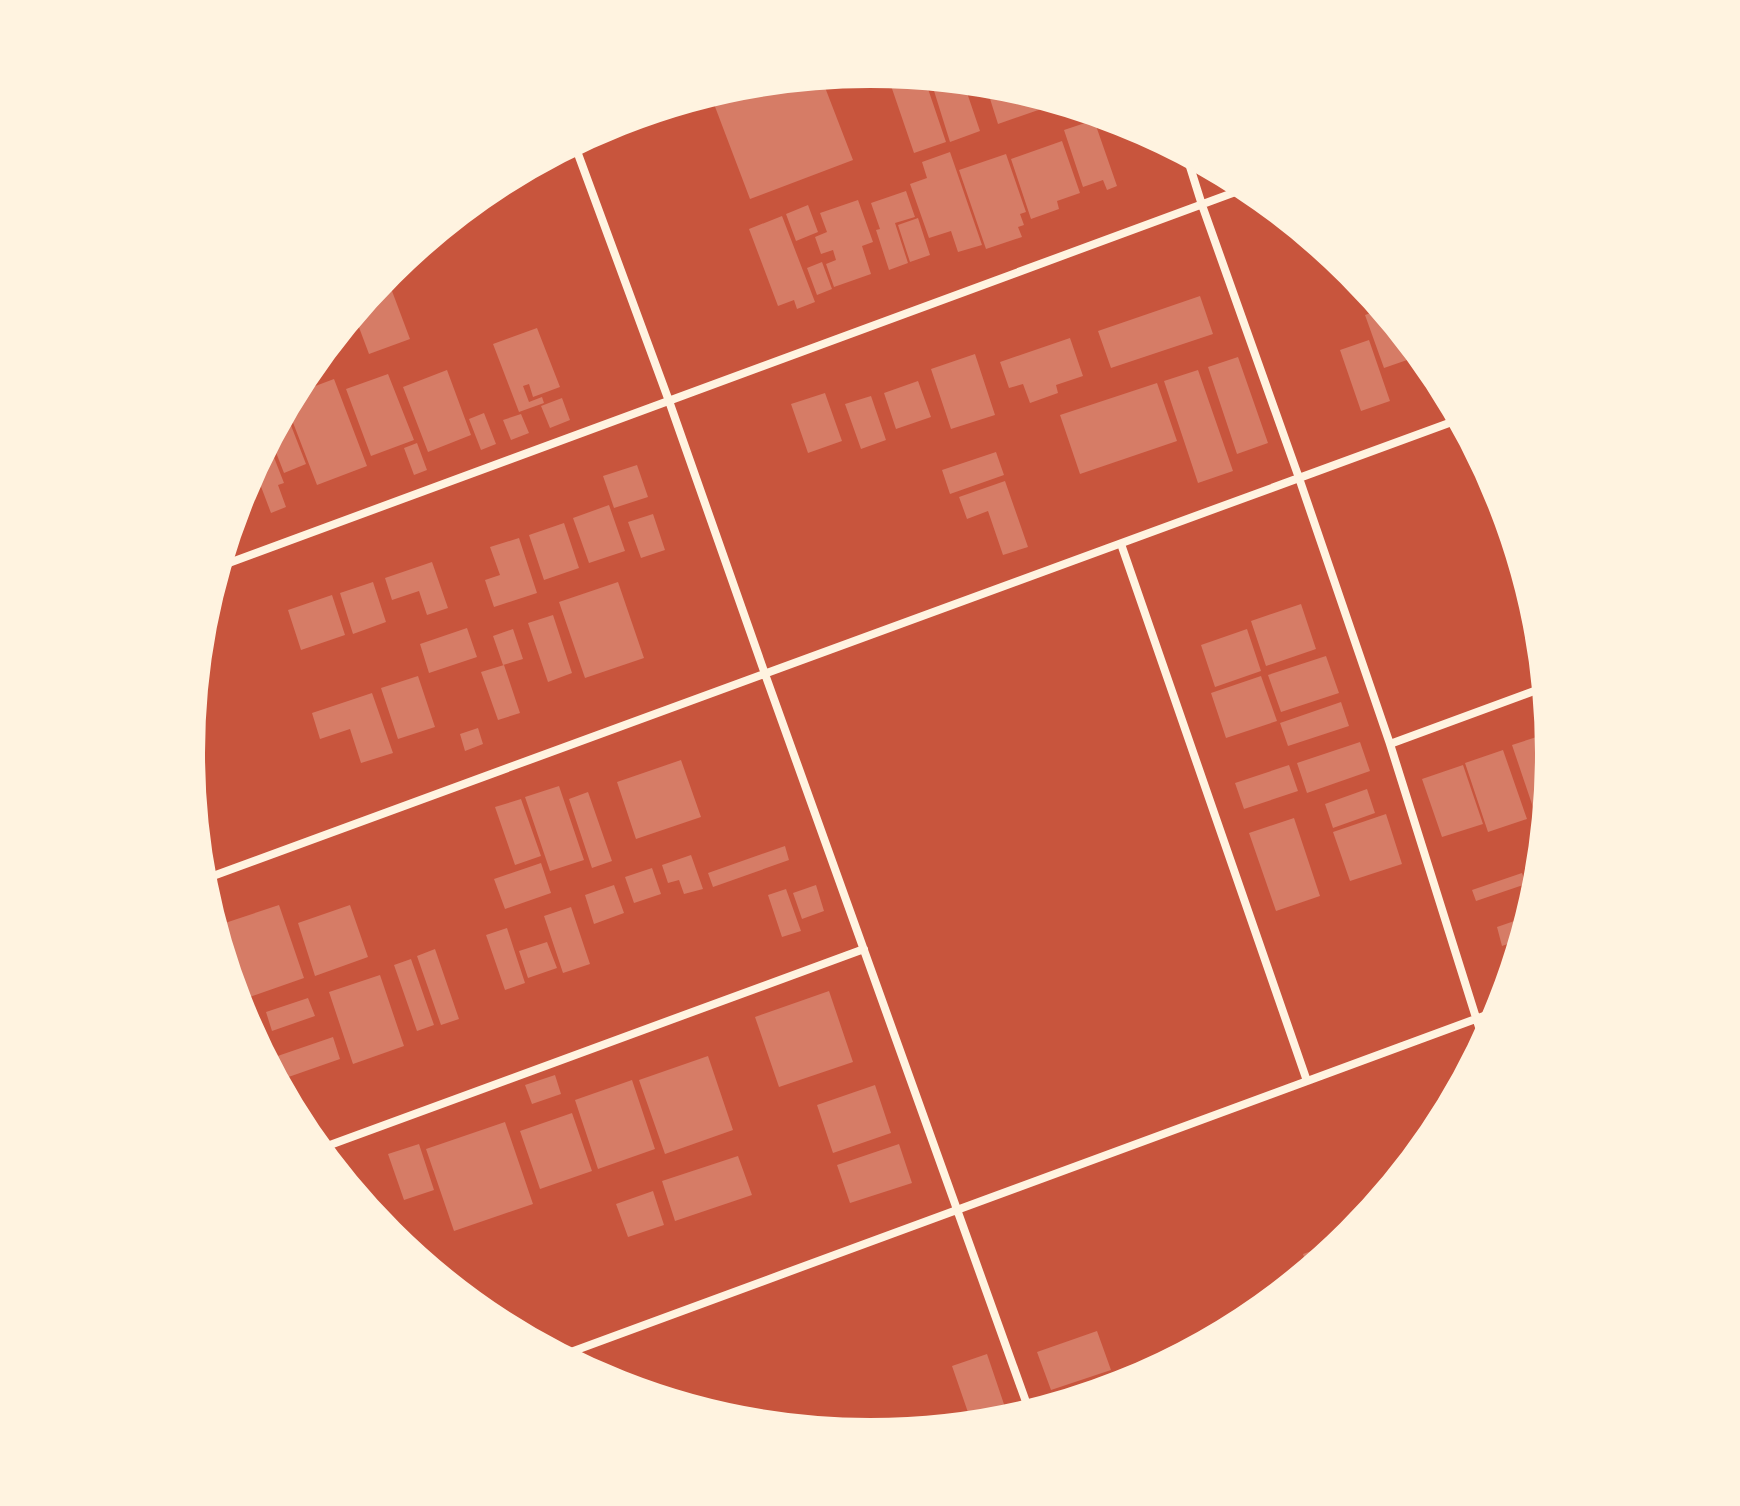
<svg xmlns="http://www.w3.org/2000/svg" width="1740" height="1506" viewBox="0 0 1740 1506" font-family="Commissioner,sans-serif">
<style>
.building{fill:#d67c66}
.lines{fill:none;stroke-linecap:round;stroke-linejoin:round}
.minor{stroke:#fff3e0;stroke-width:8}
.rim{fill:none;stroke:#fff3e0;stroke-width:4}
</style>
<rect width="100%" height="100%" fill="#c8553d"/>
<!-- building -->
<path class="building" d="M887,74L924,77L946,142L914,153Z
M821,77L853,160L750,199L714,104L776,81Z
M930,78L963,81L980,131L950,142Z
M985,83L1003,85L1044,98L1047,107L998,124Z
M1094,120L1117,186L1107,190L1103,180L1083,187L1064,130Z
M1062,141L1080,193L1057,201L1059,209L1031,219L1011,159Z
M950,152L982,245L958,252L951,231L929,238L910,184L927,178L922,162Z
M1006,154L1026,212L1020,214L1024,225L1018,227L1022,237L986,249L959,170Z
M906,191L915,217L895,223L908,263L889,270L876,230L880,229L871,203Z
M858,200L873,242L862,246L871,274L834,287L826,264L836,260L833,250L821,254L815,237L827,232L820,213Z
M808,205L818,232L796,241L786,214Z
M782,216L815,302L797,309L794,300L778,306L749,229Z
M918,218L930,255L910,262L898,225Z
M822,262L832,289L817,295L807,268Z
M386,275L410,339L369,354L354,314Z
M1200,296L1213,334L1111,368L1098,331Z
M1382,309L1400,331L1410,359L1384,368L1365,315Z
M537,328L560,387L533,397L529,384L523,386L529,402L542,397L544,403L519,412L493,344Z
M1070,338L1083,376L1056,385L1058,393L1030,403L1023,384L1009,388L1000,362Z
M1369,340L1390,401L1361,411L1340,350Z
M975,354L995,415L951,429L931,369Z
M1238,357L1268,443L1237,454L1208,367Z
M1422,357L1436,375L1449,399L1437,403Z
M447,370L471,435L428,452L403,387Z
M1198,370L1233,471L1198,483L1164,381Z
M388,374L414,440L371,456L346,389Z
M334,379L367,466L317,485L287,407L294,394Z
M918,381L931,417L896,429L884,393Z
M1157,383L1177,441L1080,474L1060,415Z
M825,393L842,441L808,453L791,404Z
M871,396L886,440L861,449L845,404Z
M562,398L570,420L550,428L541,406Z
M285,410L306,464L284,473L270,437Z
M484,413L496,444L481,450L469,419Z
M521,414L529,433L511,440L503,420Z
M268,442L284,483L278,485L286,507L271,513L254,468Z
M417,443L427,470L414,475L404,448Z
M996,452L1004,475L950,494L942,470Z
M637,465L648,497L614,508L603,476Z
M1005,481L1028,547L1003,555L988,511L967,519L959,497Z
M609,505L625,551L589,563L573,518Z
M653,514L665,550L641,558L628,522Z
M564,523L579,568L544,580L529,535Z
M519,538L537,593L494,607L485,580L500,575L490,547Z
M432,562L448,608L427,615L419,591L392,600L385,578Z
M373,582L386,622L353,634L340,593Z
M618,582L644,658L585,678L559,602Z
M332,595L345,635L301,650L288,610Z
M1301,604L1316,649L1266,666L1251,621Z
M553,615L572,673L548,682L528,623Z
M467,628L477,657L429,673L420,644Z
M513,629L523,659L503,665L493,636Z
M1247,629L1261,671L1215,687L1201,645Z
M1326,656L1339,693L1281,712L1268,675Z
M504,665L520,713L498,720L481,672Z
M418,676L435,727L398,739L381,688Z
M1261,676L1277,721L1226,738L1211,693Z
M372,693L393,753L361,763L350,729L320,739L312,713Z
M1341,702L1349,726L1288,746L1280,723Z
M478,728L483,744L465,751L460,734Z
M1549,733L1551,753L1544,820L1538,822L1512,745Z
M1360,742L1370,771L1307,793L1297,763Z
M1503,750L1527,819L1488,832L1465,763Z
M681,760L701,817L636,839L617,782Z
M1289,765L1298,791L1244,809L1235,783Z
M1463,765L1483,824L1442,837L1422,779Z
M559,786L584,860L550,871L525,797Z
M1367,789L1375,813L1333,828L1325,804Z
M588,792L612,861L592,868L569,799Z
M521,799L541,856L515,865L495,807Z
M1386,814L1402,864L1350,881L1333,832Z
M1294,818L1320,896L1276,911L1249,833Z
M785,846L789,860L713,887L708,873Z
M691,855L703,889L684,894L679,880L668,883L662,865Z
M541,863L551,893L505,909L494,879Z
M652,868L661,894L634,903L625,877Z
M1522,873L1526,884L1476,901L1472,890Z
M614,885L624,913L594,924L585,895Z
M816,885L824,911L802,919L793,893Z
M786,889L801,931L782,937L768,895Z
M279,905L304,978L247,998L222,924Z
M350,905L368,957L315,976L298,923Z
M571,907L590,964L563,973L544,916Z
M1529,916L1522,939L1502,946L1497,927Z
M507,928L525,983L505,990L486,935Z
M547,942L557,968L528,978L519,951Z
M435,949L459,1019L441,1025L417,956Z
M411,959L434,1025L417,1031L394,965Z
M380,975L404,1046L353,1064L329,992Z
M829,991L853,1062L779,1087L755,1017Z
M308,998L315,1016L272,1031L266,1012Z
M333,1037L340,1059L277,1081L266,1060Z
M708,1056L733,1130L665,1154L639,1080Z
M555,1075L561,1094L532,1104L525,1085Z
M632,1080L655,1149L598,1169L575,1100Z
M875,1085L891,1133L833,1153L817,1105Z
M572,1113L592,1171L540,1189L520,1131Z
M505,1122L533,1204L454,1231L426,1149Z
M419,1144L434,1190L404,1200L388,1154Z
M899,1144L912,1183L850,1203L837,1165Z
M738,1156L752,1195L675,1221L662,1181Z
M653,1191L664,1225L628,1237L616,1204Z
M1345,1239H1346L1308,1270L1303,1254Z
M1097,1331L1111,1370L1051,1390L1037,1352Z
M987,1354L1009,1419L972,1424L952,1366Z
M1115,1374L1119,1386L1063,1403L1060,1393Z"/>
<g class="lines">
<!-- minor -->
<path class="minor" d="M574,143L669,401L765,674L1030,1413
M1186,154L1202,205L1299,478L1390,744L1484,1043
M1121,544L1307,1081
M218,567L1249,187
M1390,744L1545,687
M202,880L1460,419
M319,1149L864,949
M560,1356L1500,1010"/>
</g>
<!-- crop -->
<path d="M0 0H1740V1506H0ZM203 753a667 667 0 1 1 1334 0a667 667 0 1 1-1334 0Z" fill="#fff3e0" fill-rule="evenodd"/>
<path class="rim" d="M203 753a667 667 0 1 1 1334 0a667 667 0 1 1-1334 0Z"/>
</svg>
